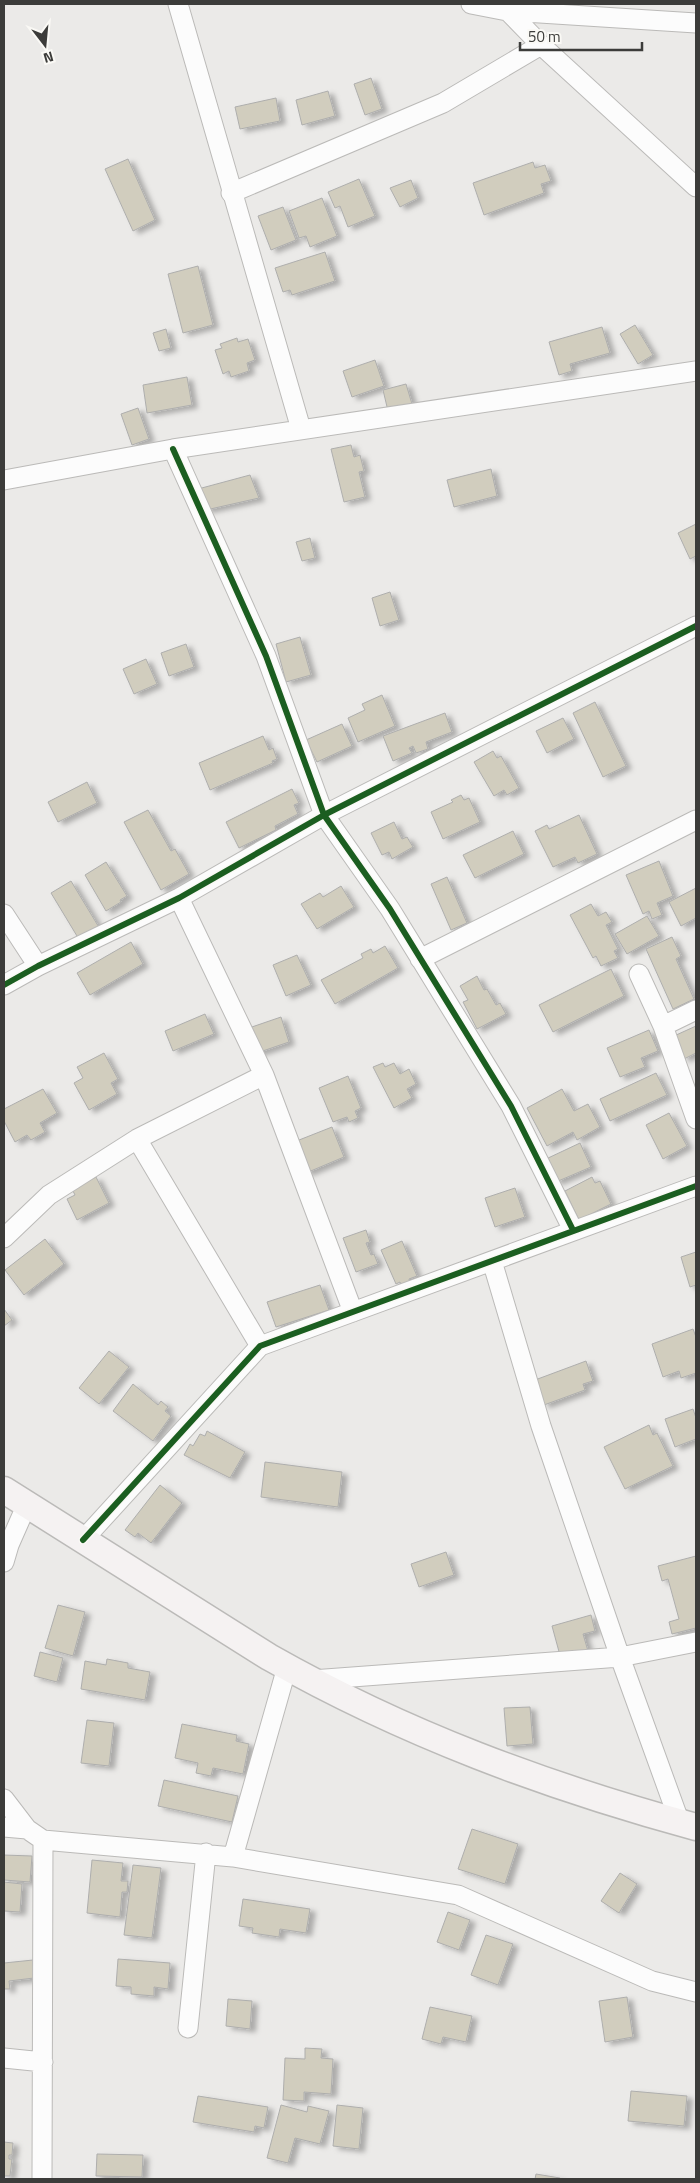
<svg xmlns="http://www.w3.org/2000/svg" width="700" height="2183" viewBox="0 0 700 2183" font-family="'Titillium Web',sans-serif">
<style>
.building{fill:#d1cdbe;stroke:#aeaead;filter:url(#shadow)}
.lines{fill:none;stroke-linecap:round;stroke-linejoin:round}
.minor-casing{stroke:#bbbab8;stroke-width:21}
.secondary-casing{stroke:#bbbab8;stroke-width:29}
.minor{stroke:#fcfcfc;stroke-width:19}
.secondary{stroke:#f5f2f2;stroke-width:26}
.cycleway-casing{stroke:#faf9f5;stroke-width:9}
.cycleway{stroke:#1b5e20;stroke-width:6}
</style>
<defs>
<filter id="shadow"><feDropShadow dx="5.5" dy="3" stdDeviation="2.5" flood-color="#0004"/></filter>
</defs>
<rect width="100%" height="100%" fill="#ebeae8"/>
<!-- building -->
<path class="building" d="M371,78L382,109L365,115L354,84Z
M328,91L335,116L302,125L296,100Z
M276,98L280,121L240,129L235,107Z
M128,159L155,220L133,231L105,169Z
M533,162L535,168L545,165L551,181L541,184L544,193L484,215L473,183Z
M359,179L375,216L348,227L340,206L335,208L328,192Z
M411,180L418,198L400,207L390,188Z
M322,198L337,236L310,247L306,236L299,238L289,211Z
M283,207L296,240L271,250L258,216Z
M325,252L335,281L292,295L290,290L283,292L275,268Z
M198,266L213,325L183,333L168,274Z
M635,325L653,355L638,364L620,334Z
M602,327L610,353L570,364L572,371L559,375L549,342Z
M166,329L171,348L159,351L153,333Z
M237,338L238,342L248,339L255,360L247,363L249,371L231,377L229,371L223,374L215,350L222,348L220,344Z
M375,360L384,386L352,397L343,371Z
M187,377L192,405L147,413L143,385Z
M406,384L412,404L388,411L383,390Z
M138,408L149,439L132,445L121,414Z
M351,445L354,457L360,455L364,471L359,472L365,497L344,502L331,449Z
M491,469L497,496L454,507L447,480Z
M250,475L259,498L206,510L198,489Z
M696,524V556L690,559L678,533Z
M310,538L315,558L302,561L296,542Z
M390,592L399,620L380,626L372,598Z
M300,637L311,675L286,682L276,644Z
M186,644L194,667L169,676L161,653Z
M146,659L157,684L134,694L123,669Z
M382,695L395,726L358,742L348,718L365,710L362,704Z
M595,702L626,766L603,777L573,713Z
M445,713L452,732L426,742L428,749L416,753L413,746L409,748L412,753L393,761L383,736Z
M563,718L574,739L547,753L536,731Z
M342,724L352,746L317,762L306,740Z
M263,736L269,750L273,748L277,759L272,761L273,763L210,790L199,763Z
M493,751L497,758L501,756L519,788L507,795L504,790L494,796L474,762Z
M87,782L97,803L58,822L48,802Z
M292,789L299,803L294,805L298,814L275,826L276,830L239,848L226,822Z
M461,795L464,800L469,798L480,822L443,839L431,812L453,802L451,800Z
M148,810L171,851L175,849L189,874L161,890L124,822Z
M579,815L597,854L578,863L575,857L553,867L535,831L547,825L549,829Z
M394,822L402,839L407,837L413,847L392,859L389,852L382,855L371,833Z
M513,831L524,854L475,878L463,855Z
M659,861L673,896L657,903L662,915L652,919L649,911L643,914L626,875Z
M106,862L127,896L120,900L121,902L106,911L85,875Z
M447,877L467,923L451,930L431,884Z
M71,881L100,929L80,941L51,893Z
M341,886L354,907L317,929L301,904L320,893L323,897Z
M696,888V918L681,926L669,902Z
M591,904L598,916L606,912L612,922L606,925L618,949L614,951L618,958L601,966L596,956L593,958L570,915Z
M647,916L659,936L627,954L615,934Z
M672,937L681,956L676,959L694,999L673,1009L646,949Z
M131,942L143,964L90,995L77,973Z
M385,946L398,968L335,1004L321,980L363,958L361,954L371,949L373,953Z
M297,955L311,985L286,996L273,965Z
M611,969L624,996L553,1032L539,1005Z
M477,976L484,990L487,989L496,1005L500,1003L506,1014L477,1029L463,1002L468,1000L460,986Z
M205,1014L214,1034L173,1051L165,1031Z
M281,1017L289,1042L254,1054L246,1029Z
M696,1026V1053L684,1059L674,1036Z
M649,1030L658,1051L641,1058L645,1067L620,1077L607,1048Z
M104,1053L118,1079L111,1083L117,1094L89,1110L74,1083L83,1078L77,1067Z
M383,1063L385,1067L394,1063L400,1074L409,1069L416,1084L407,1089L412,1098L394,1108L373,1067Z
M656,1073L667,1095L610,1121L600,1099Z
M348,1076L361,1108L355,1111L358,1118L349,1122L347,1117L333,1122L319,1088Z
M43,1089L57,1113L40,1123L45,1132L31,1140L27,1135L15,1142L4,1121V1109Z
M562,1089L574,1111L588,1104L600,1127L577,1140L573,1132L547,1146L527,1108Z
M669,1113L687,1146L663,1159L646,1125Z
M332,1127L344,1157L306,1173L294,1142Z
M580,1143L591,1167L556,1182L546,1159Z
M96,1177L109,1203L77,1220L67,1199L75,1195L72,1189Z
M592,1177L595,1183L600,1181L611,1204L579,1220L565,1191Z
M515,1188L525,1217L495,1227L485,1198Z
M366,1230L370,1242L366,1243L371,1255L374,1254L378,1264L356,1272L343,1238Z
M45,1239L64,1264L24,1295L5,1270Z
M402,1241L417,1276L409,1279L410,1284L402,1287L400,1282L396,1284L381,1250Z
M696,1252V1285L690,1287L681,1257Z
M320,1285L329,1310L276,1327L267,1302Z
M4,1309L12,1320L4,1326Z
M693,1329L696,1337V1373L681,1378L679,1371L663,1377L652,1344Z
M109,1351L129,1367L99,1404L79,1388Z
M586,1361L593,1381L583,1384L585,1390L544,1405L535,1380Z
M133,1384L158,1405L161,1401L168,1407L165,1411L171,1416L153,1441L113,1411Z
M693,1409L696,1418V1439L675,1447L665,1419Z
M649,1425L653,1435L657,1433L673,1466L625,1489L604,1447Z
M207,1431L245,1452L230,1478L184,1455L190,1444L193,1446L200,1434L205,1436Z
M265,1462L342,1472L338,1507L261,1497Z
M160,1485L182,1503L151,1543L138,1533L135,1537L125,1530Z
M446,1552L454,1575L419,1587L411,1564Z
M696,1556V1628L672,1634L669,1622L679,1619L668,1579L662,1581L658,1566Z
M58,1605L85,1612L73,1656L45,1648Z
M591,1615L595,1631L583,1634L588,1651L561,1659L552,1626Z
M40,1652L63,1658L57,1682L34,1676Z
M107,1659L128,1663V1668L150,1672L145,1700L81,1689L85,1661L106,1665Z
M530,1707L533,1744L507,1746L504,1708Z
M87,1720L114,1723L109,1766L81,1763Z
M182,1724L237,1735L236,1741L249,1744L243,1774L213,1768L211,1776L196,1773L198,1763L175,1758Z
M164,1780L238,1796L232,1822L158,1806Z
M472,1829L518,1844L505,1884L458,1869Z
M4,1855L32,1856L30,1882L4,1880Z
M92,1860L123,1863L121,1881H128L127,1892H122L120,1917L87,1913Z
M133,1865L161,1868L152,1938L124,1935Z
M620,1873L637,1884L619,1913L601,1901Z
M4,1882L22,1884L20,1912L4,1911Z
M243,1899L310,1909L306,1933L280,1929L279,1937L252,1933L253,1928L239,1926Z
M448,1912L470,1920L459,1950L437,1942Z
M486,1935L513,1944L498,1985L471,1975Z
M118,1959L170,1963L168,1989L154,1987V1996L131,1994V1987L116,1986Z
M33,1960L34,1978L9,1981L10,1989H4V1963Z
M627,1997L633,2037L605,2042L599,2001Z
M228,1999L252,2001L250,2029L226,2026Z
M430,2007L472,2016L466,2042L443,2037L441,2044L422,2039Z
M305,2048L322,2049L321,2058L333,2059L331,2094L304,2092V2101L283,2100L285,2058L305,2059Z
M631,2091L687,2096L684,2126L628,2121Z
M198,2096L268,2107L264,2128L255,2126L254,2132L193,2122Z
M281,2105L307,2112L308,2106L329,2111L320,2144L295,2138L288,2163L267,2158Z
M337,2105L363,2108L359,2149L333,2146Z
M4,2142L13,2143L12,2155H9V2159H12L10,2176H4Z
M97,2154L143,2155L142,2177L96,2176Z
M536,2174L560,2178V2179H535Z"/>
<g class="lines">
<!-- minor casing -->
<g class="minor-casing">
<path id="minor" d="M178,4L301,429
M471,4L507,11L696,23
M501,4L541,45L696,187
M231,193L443,103L541,45
M173,449L266,656L324,815L390,909L511,1106L573,1230
M4,480L173,449L696,371
M179,898L264,1075L353,1312
M4,914L38,966
M420,959L696,820
M639,974L663,1026L696,1119
M4,985L38,966L179,898L324,815L696,626
M663,1026L696,1010
M137,1139L260,1346
M4,1238L49,1195L137,1139L264,1075
M492,1261L541,1426L620,1657L680,1823
M83,1540L260,1346L696,1186
M4,1562L9,1545L27,1504
M312,1680L620,1657L696,1642
M4,1799L27,1829
M4,1827L27,1829L43,1840L233,1857L458,1895L652,1981L696,1992
M233,1857L287,1667
M188,2028L206,1853
M4,2058L43,2062
M42,2179L43,1840"/>
</g>
<!-- secondary casing -->
<g class="secondary-casing">
<path id="secondary" d="M4,1490L269,1657C405,1734 546,1786 696,1827"/>
</g>
<!-- minor -->
<use href="#minor" class="minor"/>
<!-- secondary -->
<use href="#secondary" class="secondary"/>
<!-- cycleway casing -->
<g class="cycleway-casing">
<path id="cycleway" d="M173,449L266,656L324,815L390,909L511,1106L573,1230
M4,985L38,966L179,898L324,815L696,626
M83,1540L260,1346L696,1186"/>
</g>
<!-- cycleway -->
<use href="#cycleway" class="cycleway"/>
</g>
<!-- border -->
<rect width="700" height="2183" fill="none" stroke="#3c3c3a" stroke-width="10"/>
<!-- north arrow -->
<g transform="translate(45 45) rotate(164)" stroke="#faf9f5" stroke-width="4" paint-order="stroke">
<path d="M0-4L9 19L0 12L-9 19Z" fill="#3c3c3a"/>
<text y="-8" font-size="14" font-weight="bold" text-anchor="middle" fill="#3c3c3a">N</text>
</g>
<!-- scale -->
<path d="M520 42v8h122v-8" fill="none" stroke="#3c3c3a" stroke-width="2.5"/>
<text x="528" y="42" font-size="15" fill="#3c3c3a" stroke="#faf9f5" stroke-width="4" paint-order="stroke">50 m</text>
</svg>
